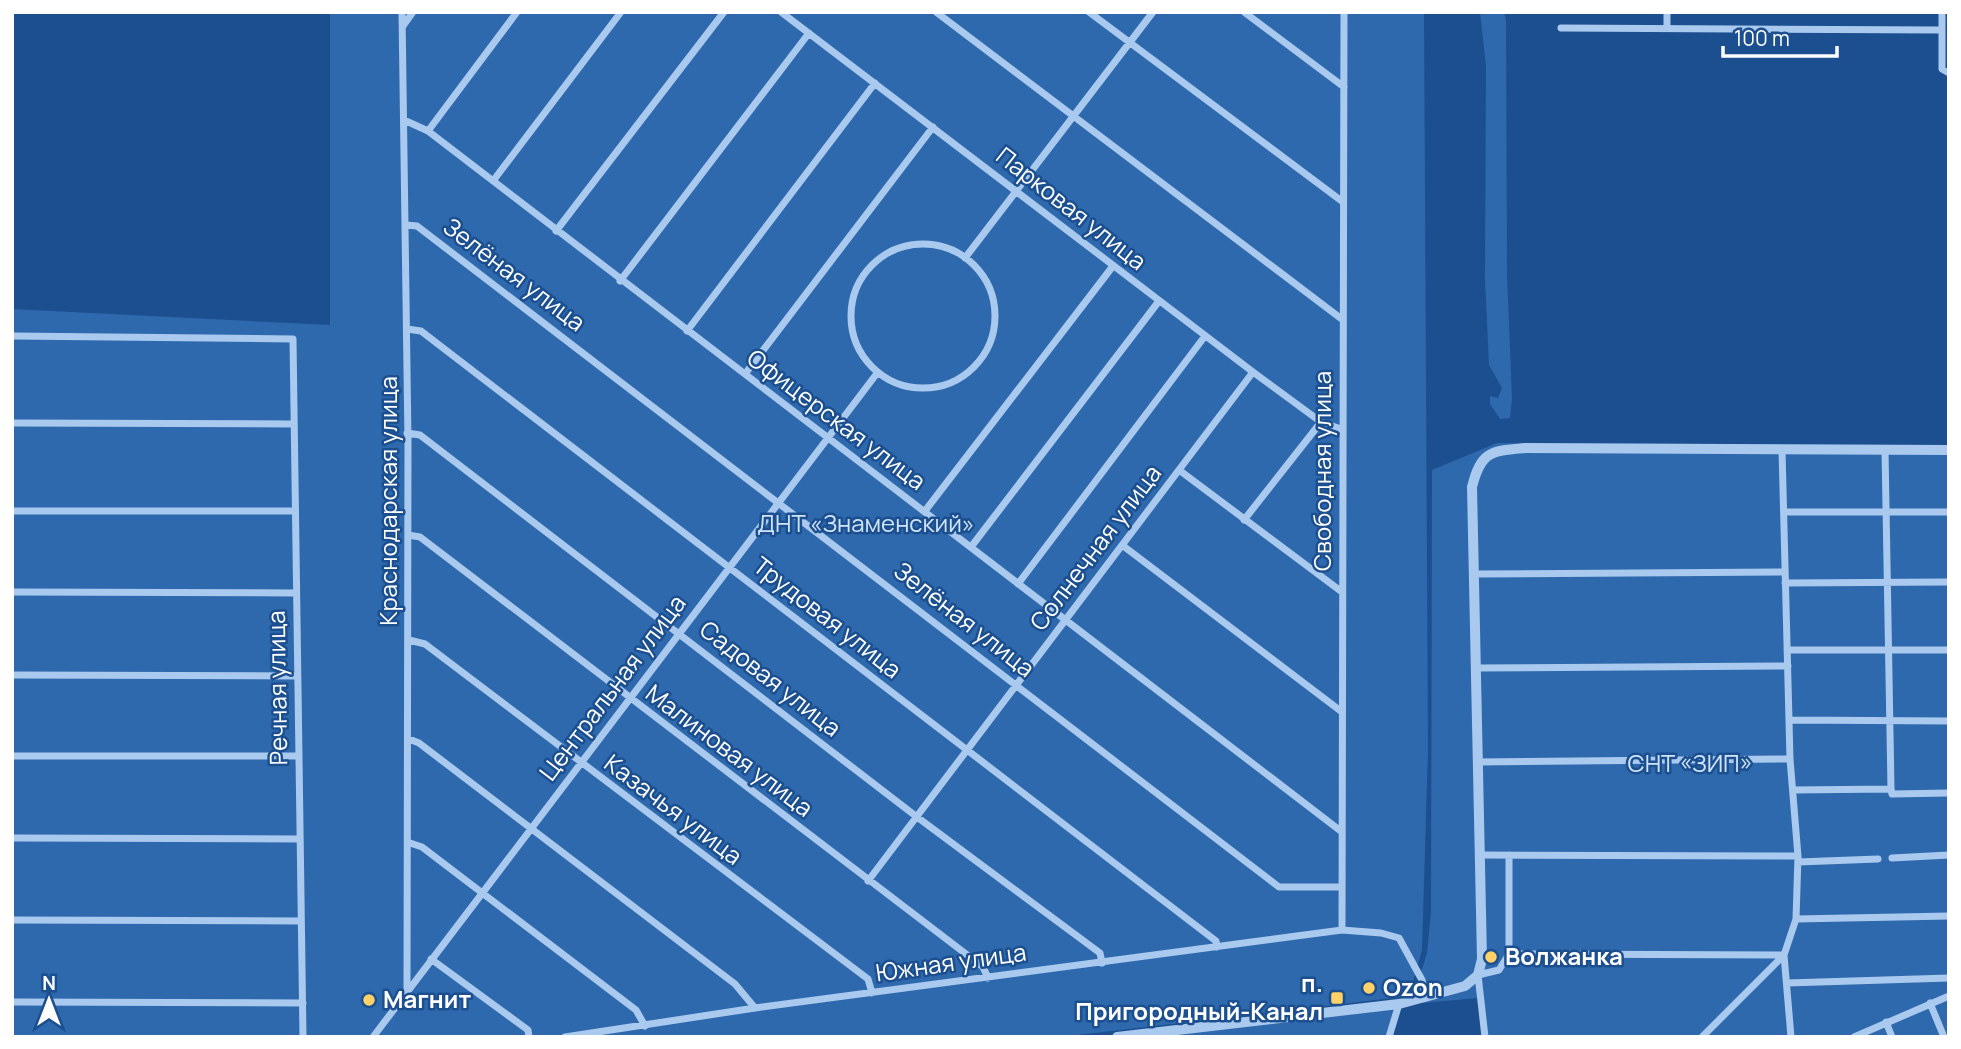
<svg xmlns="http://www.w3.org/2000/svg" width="1961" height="1049" viewBox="0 0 1961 1049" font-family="Manrope,sans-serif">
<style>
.green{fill:#2e69ad}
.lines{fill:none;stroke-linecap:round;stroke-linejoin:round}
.minor{stroke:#a9c9ee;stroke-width:7}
.tertiary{stroke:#a9c9ee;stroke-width:10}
.poi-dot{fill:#ffd166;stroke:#1b4f8f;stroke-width:2.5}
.labels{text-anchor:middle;stroke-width:5;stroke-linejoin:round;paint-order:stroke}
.street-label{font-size:24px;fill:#fff;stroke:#1b4f8f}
.park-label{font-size:24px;fill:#cfe3fa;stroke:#1b4f8f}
.poi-label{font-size:24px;font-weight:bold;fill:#fff;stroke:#1b4f8f;text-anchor:start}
</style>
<rect width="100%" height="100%" fill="#1b4f8f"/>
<!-- green -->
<path class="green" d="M330,12H1424L1428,750L1422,950L1409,996L1061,1037H12V309L330,325Z
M1480,12H1504L1506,20L1507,274L1512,398L1510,418L1500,419L1490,404V396L1498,398L1502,388L1489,365L1485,279L1486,66Z
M1497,443L1949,445V1037H1482L1478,998L1411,1004L1427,953L1431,911L1432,470Z
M1399,1004L1389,1037H1117Z"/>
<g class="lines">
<!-- minor -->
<path class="minor" d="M402,12L408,441L407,989
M781,12L1253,372L1321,422L1341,429
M936,12L1343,320
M1089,12L1343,202
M1244,12L1344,87
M1667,12V26
M403,26L413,12
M1561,28L1942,30V69L1949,73
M1942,30V12
M404,120L428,131L1342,832
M428,131L517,12
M493,181L621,12
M406,225L417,226L1279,887H1342
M556,231L724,12
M851 316a72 72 0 1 1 144 0a72 72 0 1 1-144 0Z
M965,258L1153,12
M620,281L809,33
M407,329L421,331L1216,941L1217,947
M687,331L875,83
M12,336L293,339L303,1037
M745,374L933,127
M12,423L293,424
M407,433L420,435L917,817L1100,953L1102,963
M1782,450L1790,759L1798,856L1796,919L1784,955L1791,1037
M1885,450L1891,789L1892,794L1949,793
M1179,470L1342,592
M12,511H295
M925,511L1113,266
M1785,512H1949
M1244,520L1321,422
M408,535L420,537L983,967L988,978
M1122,545L1342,712
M971,547L1159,301
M1475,574L1785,572
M1785,583L1949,582
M1018,584L1205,336
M12,592L296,593
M409,640L425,644L868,979L872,993
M1787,650H1949
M1476,668L1788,666
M12,675L297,676
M1790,720L1949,721
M409,739L419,743L735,984L755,1008
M12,756H299
M1477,762L1790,759
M1793,790L1891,789
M12,838L300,839
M410,843L422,847L636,1010L645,1026
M1479,855L1798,856
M1892,858L1949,855
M1798,862L1878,859
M868,881L1253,372
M1796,919L1949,916
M12,920L301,921
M1342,930L1344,12
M1509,954V855
M431,959L528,1030L529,1037
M1787,983L1949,978
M12,1002L303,1003
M1930,1003L1944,1037
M1886,1022L1892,1037
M373,1037L878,372
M565,1037L755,1008L1342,930L1381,933L1399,938L1422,980L1426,998
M1389,1037L1399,1004
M1485,1037L1478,975L1499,970L1509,954L1784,955
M1702,1037L1784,955
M1854,1037L1949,996"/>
<!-- tertiary -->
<path class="tertiary" d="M1117,1037L1399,1004L1465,986L1478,975L1482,959L1472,487C1481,451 1491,451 1525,448L1949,450"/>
</g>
<!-- markers -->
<g class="poi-dot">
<circle cx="1491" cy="957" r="7"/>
<circle cx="1369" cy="988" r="7"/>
<rect x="1330" y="991" width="14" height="14" rx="3.5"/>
<circle cx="369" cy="1000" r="7"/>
</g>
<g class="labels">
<!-- street labels -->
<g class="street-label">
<text transform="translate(1071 209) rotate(38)" y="8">Парковая улица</text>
<text transform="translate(514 275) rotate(37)" y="8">Зелёная улица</text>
<text transform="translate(836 420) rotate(37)" y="8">Офицерская улица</text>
<text transform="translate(1323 471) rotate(-90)" y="8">Свободная улица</text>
<text transform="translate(389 501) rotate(-90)" y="8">Краснодарская улица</text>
<text transform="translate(1096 548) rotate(-53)" y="8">Солнечная улица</text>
<text transform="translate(827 618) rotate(38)" y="8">Трудовая улица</text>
<text transform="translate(964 620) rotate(38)" y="8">Зелёная улица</text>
<text transform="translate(770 679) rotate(38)" y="8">Садовая улица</text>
<text transform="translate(278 688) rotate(-91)" y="8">Речная улица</text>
<text transform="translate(613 688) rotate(-53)" y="8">Центральная улица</text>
<text transform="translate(729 751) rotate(37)" y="8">Малиновая улица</text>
<text transform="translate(673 810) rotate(37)" y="8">Казачья улица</text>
<text transform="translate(951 963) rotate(-8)" y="8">Южная улица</text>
</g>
<!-- park labels -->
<g class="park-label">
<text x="866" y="532">ДНТ «Знаменский»</text>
<text x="1690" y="772">СНТ «ЗИП»</text>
</g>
<!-- poi labels -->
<g class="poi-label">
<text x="1505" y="965">Волжанка</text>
<text x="1323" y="992" text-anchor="end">п.<tspan x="1323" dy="28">Пригородный-Канал</tspan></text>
<text x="1383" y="996">Ozon</text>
<text x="383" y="1008">Магнит</text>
</g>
</g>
<!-- border -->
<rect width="1961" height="1049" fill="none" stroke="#ffffff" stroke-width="28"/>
<!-- north arrow -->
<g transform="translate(49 1000)" stroke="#1b4f8f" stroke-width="5" paint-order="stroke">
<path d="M0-5L12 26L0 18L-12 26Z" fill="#ffffff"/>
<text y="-10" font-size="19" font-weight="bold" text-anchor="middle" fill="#ffffff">N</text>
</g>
<!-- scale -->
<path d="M1723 46v10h114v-10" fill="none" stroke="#ffffff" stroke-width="3.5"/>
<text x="1734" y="46" font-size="21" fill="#ffffff" stroke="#1b4f8f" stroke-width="5" paint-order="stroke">100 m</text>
</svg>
